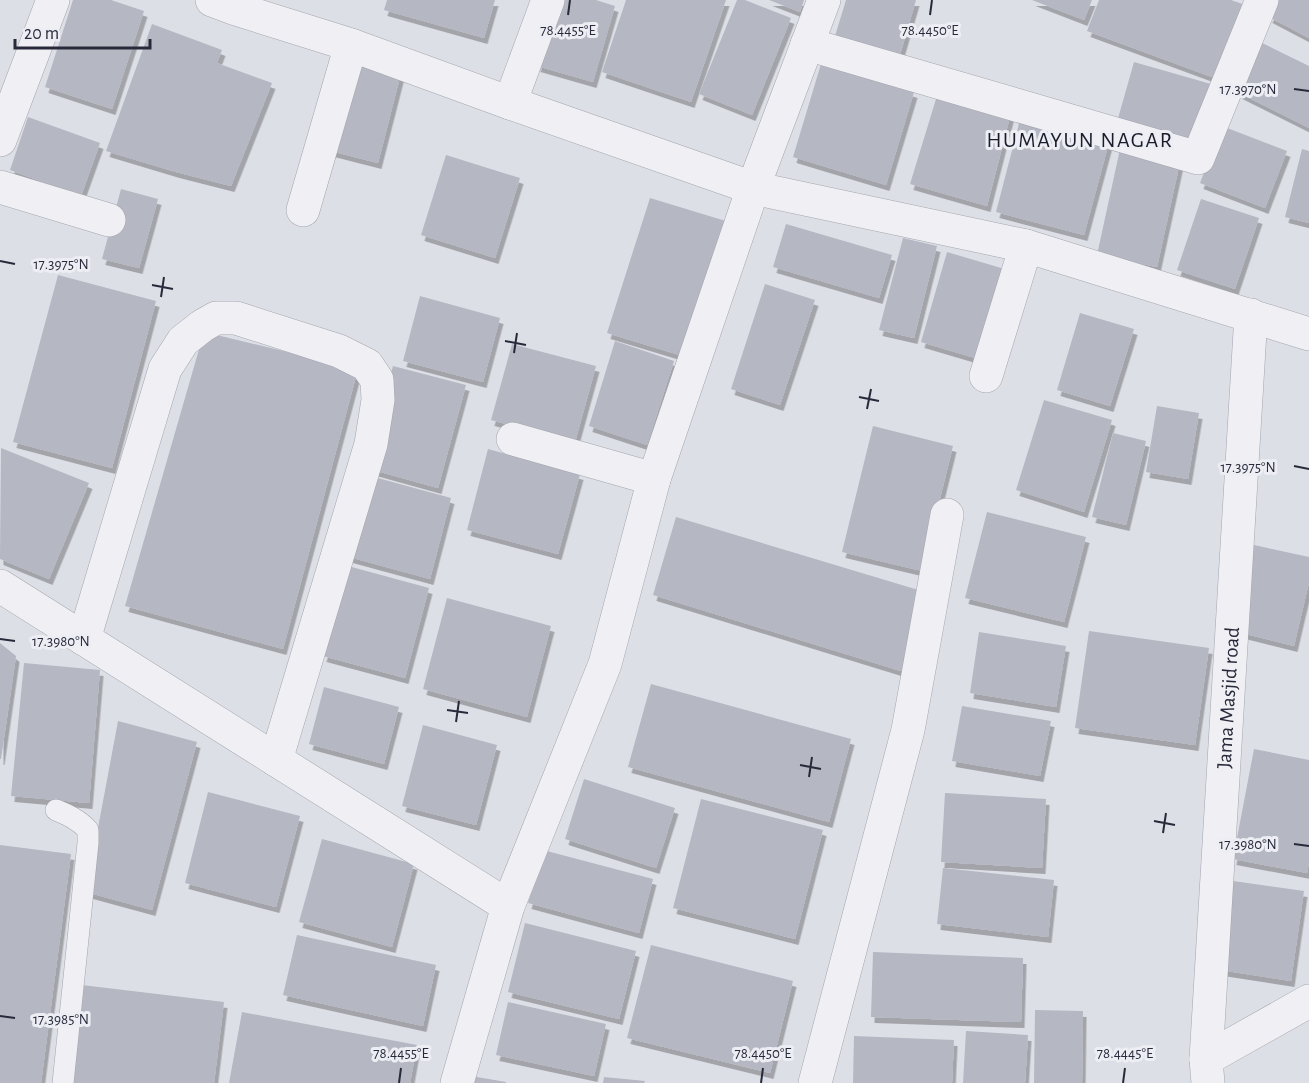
<svg xmlns="http://www.w3.org/2000/svg" width="1309" height="1083" viewBox="0 0 1309 1083" font-family="'Alegreya Sans',sans-serif">
<style>
.building{fill:#b5b7c2;filter:url(#shadow)}
.lines{fill:none;stroke-linecap:round;stroke-linejoin:round}
.service-casing{stroke:#a3a5af;stroke-width:22}
.minor-casing{stroke:#a3a5af;stroke-width:34}
.service{stroke:#f0f0f4;stroke-width:21}
.minor{stroke:#f0f0f4;stroke-width:33}
.ticks{fill:none;stroke:#282a3b;stroke-width:2}
.labels{text-anchor:middle;stroke-width:6;stroke-linejoin:round;paint-order:stroke}
.street-label{font-size:21px;fill:#282a3b;stroke:#eceef4}
.neighbourhood-label{font-size:22px;letter-spacing:1.5px;fill:#1a1c2b;stroke:#eceef4}
.ticks-label{font-size:15px;text-anchor:middle;fill:#282a3b;stroke:#eceef4;stroke-width:6;stroke-linejoin:round;paint-order:stroke}
</style>
<defs>
<filter id="shadow"><feDropShadow dx="3.5" dy="6" stdDeviation="0" flood-color="#0004"/></filter>
</defs>
<rect width="100%" height="100%" fill="#dddfe6"/>
<!-- building -->
<path class="building" d="M73,0H111L144,11L112,109L45,87Z
M387,0H495L484,38L384,10Z
M556,0H596L615,6L593,82L537,66Z
M626,0H726L691,102L602,72Z
M737,0H745L791,18L752,115L699,94Z
M769,0H804L800,12Z
M846,0H916L897,65L832,46Z
M1032,0H1092L1084,20Z
M1099,0H1231L1248,6L1220,80L1087,31Z
M1277,0H1309V38L1269,17Z
M152,24L222,50L217,63L272,83L231,186L176,172L106,151Z
M1256,40L1309,66V128L1231,89Z
M352,56L402,69L378,163L327,150Z
M1134,62L1211,84L1193,150L1115,129Z
M821,64L914,92L886,185L793,157Z
M940,86L1013,105L987,206L910,184Z
M1022,112L1111,135L1084,235L996,212Z
M28,117L100,143L81,196L10,170Z
M1222,126L1287,151L1265,208L1200,183Z
M1120,149L1180,162L1157,267L1097,255Z
M1302,149L1309,151V223L1285,217Z
M446,155L520,178L495,258L421,235Z
M121,189L158,199L139,268L102,259Z
M650,198L729,222L686,357L607,333Z
M1201,199L1259,218L1235,289L1177,270Z
M786,224L892,255L879,298L773,267Z
M903,238L937,246L914,338L879,330Z
M947,252L1008,270L982,360L921,342Z
M58,275L156,301L112,468L13,442Z
M765,284L815,300L780,405L731,389Z
M420,296L500,318L483,382L403,361Z
M1080,313L1134,329L1110,406L1057,390Z
M204,332L358,369L283,649L125,606Z
M615,341L674,361L647,445L589,426Z
M512,344L596,366L575,442L491,420Z
M393,366L466,385L438,488L366,468Z
M1044,400L1112,420L1084,512L1016,490Z
M1157,406L1199,413L1188,479L1146,472Z
M873,426L953,446L922,571L842,552Z
M1113,433L1146,441L1126,525L1092,517Z
M1,448L89,483L49,579L0,559Z
M488,449L580,474L558,554L467,530Z
M363,474L451,498L430,579L342,555Z
M987,512L1086,537L1064,622L965,598Z
M676,517L925,592L901,671L653,595Z
M1254,545L1309,557V582L1294,646L1234,631Z
M348,566L429,588L405,678L323,656Z
M447,598L551,626L527,717L423,689Z
M1089,631L1209,648L1195,745L1075,728Z
M979,632L1066,646L1056,707L970,693Z
M0,643L16,656L1,759H0Z
M24,663L100,670L89,803L11,796Z
M651,684L851,739L829,822L628,767Z
M324,687L399,707L384,764L309,744Z
M962,706L1051,721L1040,776L952,761Z
M118,721L197,742L152,910L86,892Z
M423,725L497,745L476,825L402,806Z
M1254,749L1309,760V862L1307,873L1233,859Z
M584,779L675,808L656,868L565,839Z
M208,792L300,816L276,907L185,883Z
M945,793L1046,799L1042,868L941,862Z
M701,799L823,830L795,939L673,908Z
M322,839L414,864L392,947L299,922Z
M0,845L71,854L41,1083H0Z
M543,850L653,879L639,933L528,903Z
M943,868L1054,880L1048,937L937,924Z
M1233,881L1304,891L1291,981L1220,970Z
M525,923L636,951L619,1019L508,992Z
M297,935L436,965L423,1026L283,995Z
M651,945L793,981L770,1073L627,1038Z
M873,952L1023,958L1021,1022L871,1017Z
M82,985L224,1002L214,1083H70Z
M508,1002L606,1024L594,1076L496,1055Z
M1035,1010L1083,1011L1082,1083H1034Z
M242,1012L417,1045L410,1083H229Z
M966,1031L1028,1035L1025,1083H963Z
M854,1036L954,1040L952,1083H853Z
M471,1076L506,1082V1083H470Z
M604,1077L645,1081L644,1083H603Z"/>
<g class="lines">
<!-- service casing -->
<g class="service-casing">
<path id="service" d="M56,810C68,815 79,820 88,830V843L63,1083"/>
</g>
<!-- minor casing -->
<g class="minor-casing">
<g id="minor">
<path d="M212,0L236,9L351,45L510,103L753,188L1026,246L1309,334"/>
<path d="M807,44L1198,158L1262,0"/>
<path d="M510,103L548,0"/>
<path d="M0,140L53,0"/>
<path d="M0,187L109,220"/>
<path d="M303,210L351,45"/>
<path d="M986,376L1026,246"/>
<path d="M513,439L654,479"/>
<path d="M0,586L508,906"/>
<path d="M84,639L165,369L183,341L202,326L216,318H236L339,351L367,365L377,380L378,400L371,444L276,760"/>
<path d="M1206,1059L1309,1001"/>
<path d="M457,1083L508,906L605,664L654,479L753,188L824,0"/>
<path d="M815,1083L908,730L947,515"/>
<path id="s1" d="M1208,1083L1206,1059L1251,315"/>
</g>
</g>
<!-- service -->
<use href="#service" class="service"/>
<!-- minor -->
<use href="#minor" class="minor"/>
</g>
<!-- ticks -->
<path class="ticks" d="M568,15L570,0M930,15L932,0M1294,89L1309,91M0,261L15,264M152,285L173,289M161,297L164,277M505,341L526,345M514,353L517,333M859,397L879,401M867,409L871,389M1294,466L1309,469M0,639L15,641M447,710L468,713M456,722L459,701M800,765L821,769M809,777L812,757M1154,821L1175,825M1163,833L1166,813M1294,844L1309,846M0,1016L15,1018M399,1083L401,1068M761,1083L763,1068M1123,1083L1125,1068"/>
<g class="labels">
<!-- street labels -->
<g class="street-label">
<text dy="7" stroke="none"><textPath href="#s1" startOffset="386">Jama Masjid road</textPath></text>
</g>
<!-- neighbourhood labels -->
<g class="neighbourhood-label">
<text x="1080" y="147">HUMAYUN NAGAR</text>
</g>
</g>
<g class="ticks-label">
<text x="568" y="35">78.4455°E</text>
<text x="930" y="35">78.4450°E</text>
<text x="1248" y="94">17.3970°N</text>
<text x="61" y="269">17.3975°N</text>
<text x="1248" y="472">17.3975°N</text>
<text x="61" y="646">17.3980°N</text>
<text x="1248" y="849">17.3980°N</text>
<text x="61" y="1024">17.3985°N</text>
<text x="401" y="1058">78.4455°E</text>
<text x="763" y="1058">78.4450°E</text>
<text x="1125" y="1058">78.4445°E</text>
</g>
<!-- scale -->
<path d="M15 39v9h135v-9" fill="none" stroke="#282a3b" stroke-width="3"/>
<text x="24" y="39" font-size="18" fill="#282a3b" stroke="#eceef4" stroke-width="4.5" paint-order="stroke">20 m</text>
</svg>
